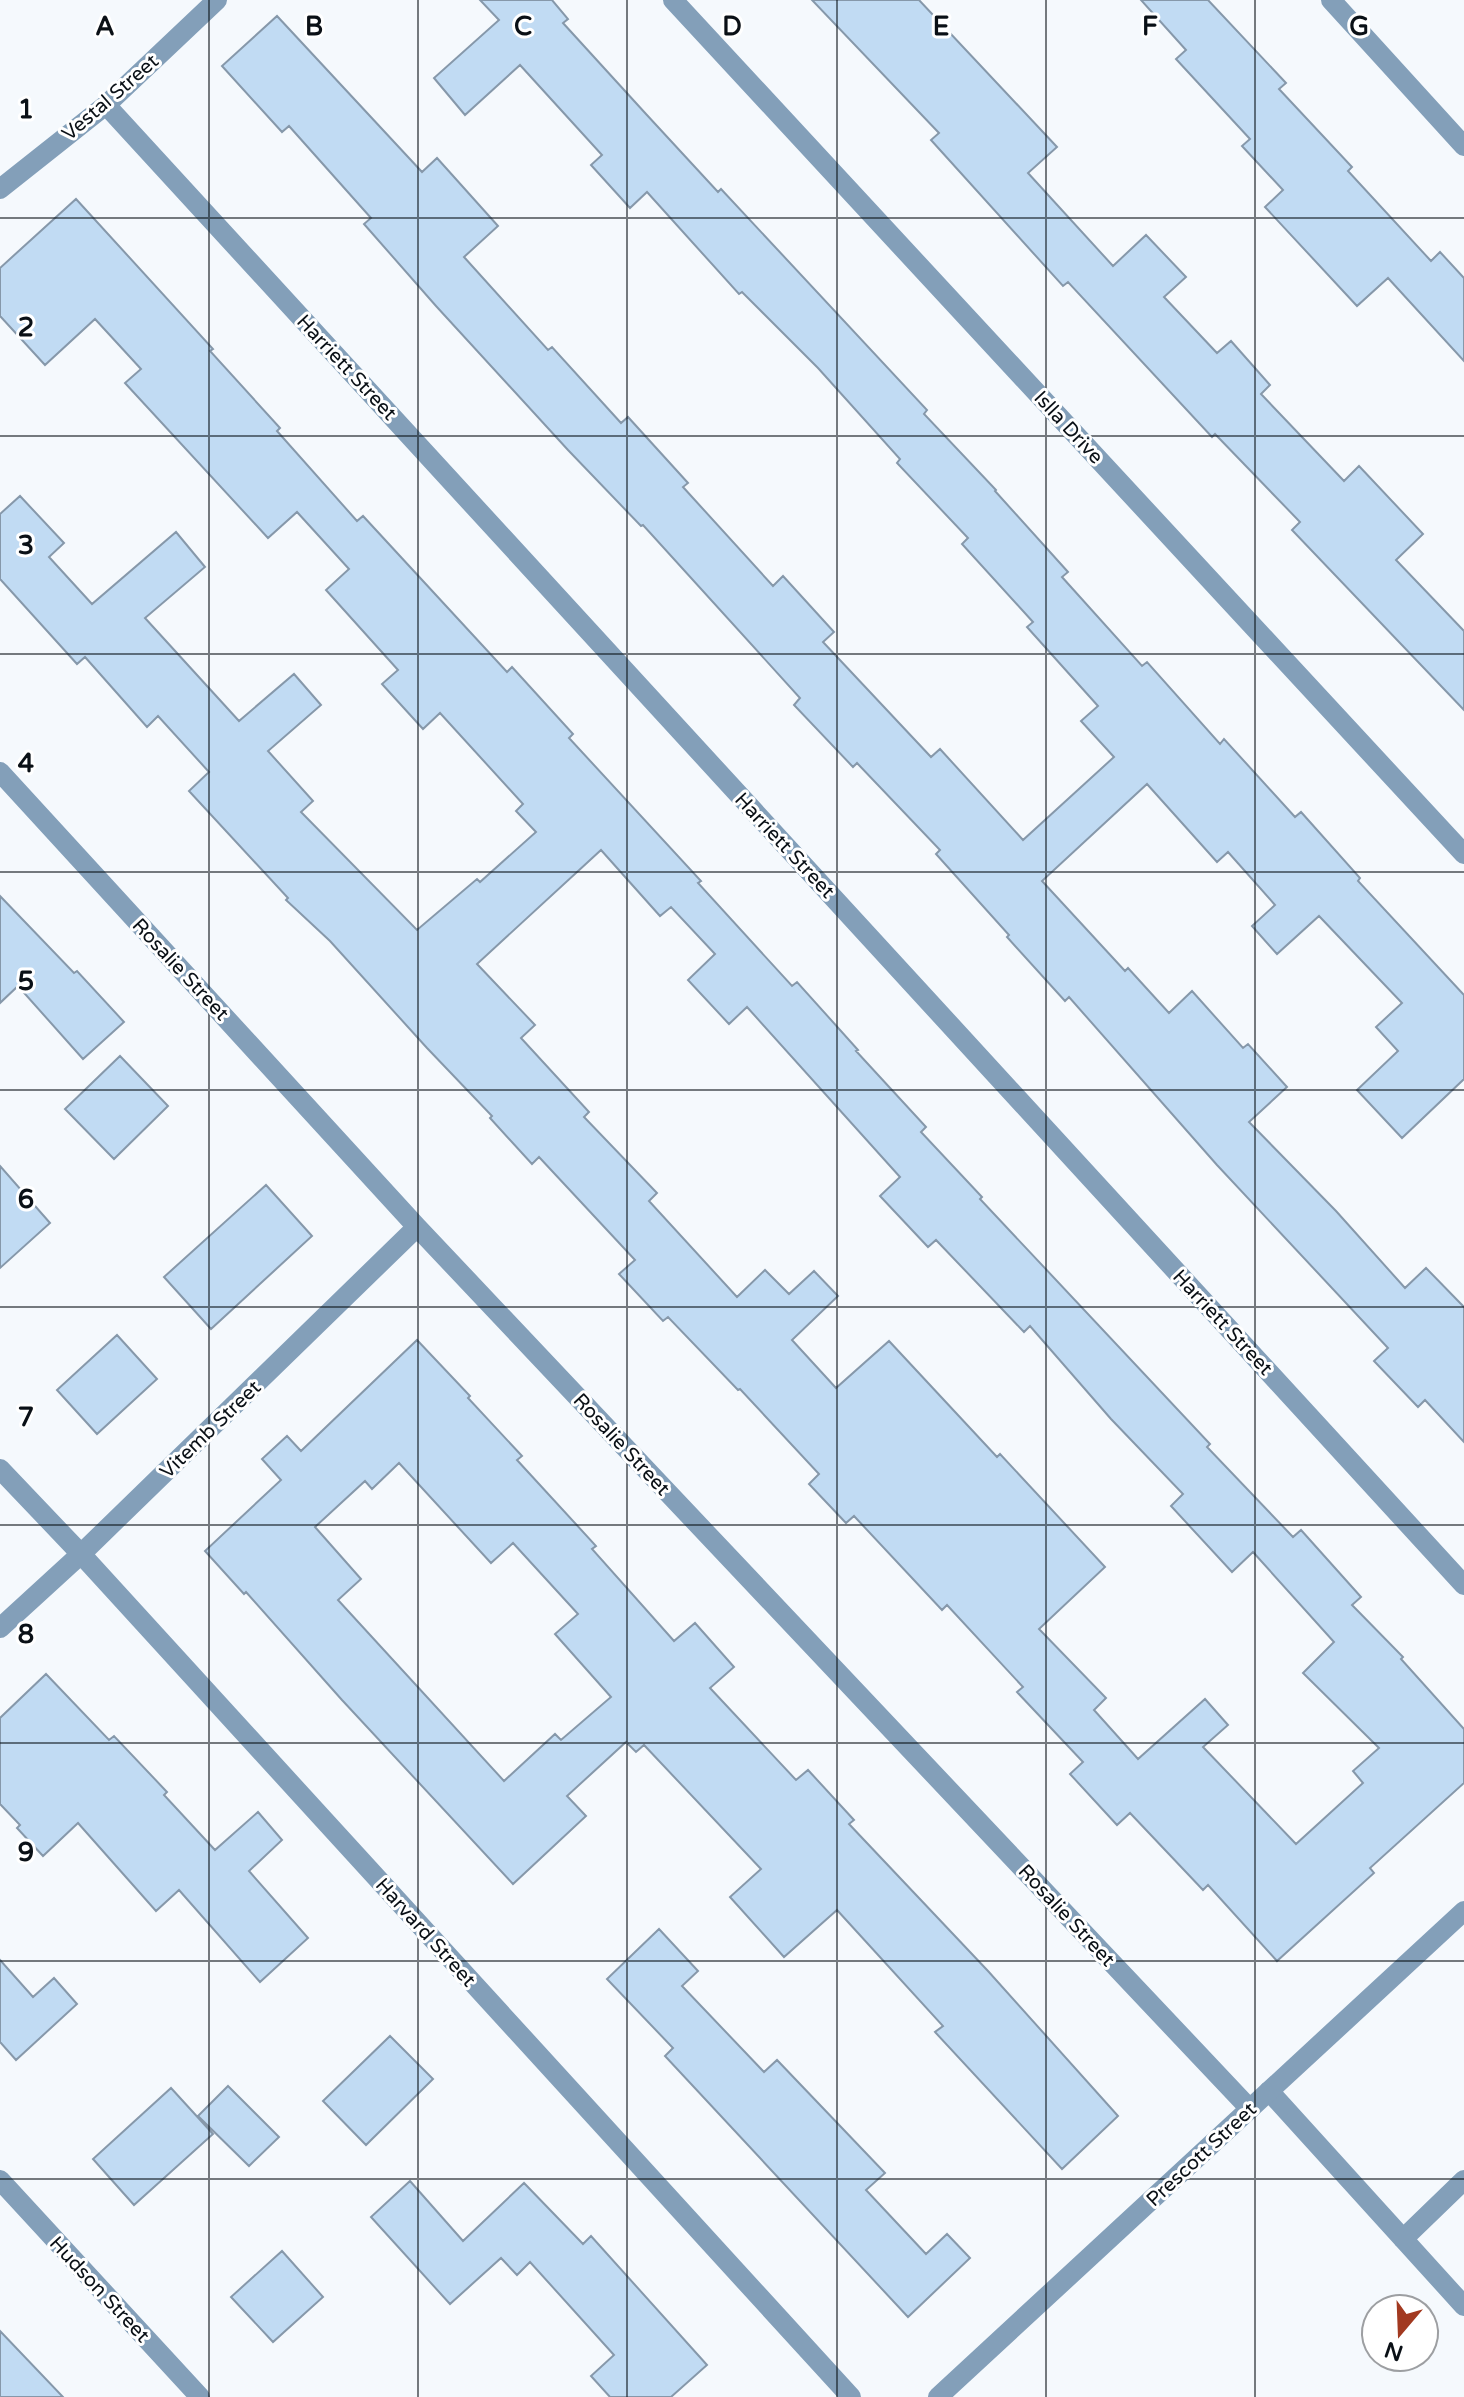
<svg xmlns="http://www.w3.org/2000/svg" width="1464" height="2397" viewBox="0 0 1464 2397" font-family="'Varela Round',sans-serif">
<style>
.building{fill:#c1dbf3;stroke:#8698aa;stroke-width:2;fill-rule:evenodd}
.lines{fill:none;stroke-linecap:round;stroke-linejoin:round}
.service{stroke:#839fb9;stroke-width:20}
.minor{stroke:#839fb9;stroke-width:20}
.tertiary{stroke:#839fb9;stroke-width:20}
.grid{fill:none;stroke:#0a1016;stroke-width:2;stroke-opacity:0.55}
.labels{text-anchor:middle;stroke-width:6;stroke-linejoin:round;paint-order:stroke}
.street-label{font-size:20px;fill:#0a1016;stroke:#fff}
.grid-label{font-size:26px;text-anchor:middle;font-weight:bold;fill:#0a1016;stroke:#fff;stroke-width:6;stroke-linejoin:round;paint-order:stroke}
</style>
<rect width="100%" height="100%" fill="#f5f9fd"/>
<!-- building -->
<path class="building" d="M480,0H552L568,19L563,23L646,114L718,192L721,189L927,410L924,414L996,490L995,491L1068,572L1062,577L1142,666L1147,662L1220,744L1224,739L1295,817L1301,812L1360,878L1358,881L1464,995V1079L1402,1138L1357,1090L1398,1051L1376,1027L1402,1003L1319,916L1277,954L1252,926L1275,905L1228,852L1217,862L1147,784L1042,881L1125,971L1128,968L1169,1013L1192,991L1243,1048L1248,1044L1287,1087L1249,1122L1336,1211L1405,1288L1426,1268L1464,1307V1442L1425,1400L1418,1407L1374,1361L1388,1348L1217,1165L1069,997L1065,1001L1007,937L1009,935L936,854L940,850L857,763L853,767L794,705L800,698L643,525L641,526L568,450L436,306L364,224L371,218L289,126L282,132L222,66L277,16L422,172L437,158L498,226L464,257L548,350L552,347L621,423L628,417L688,483L683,487L773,586L783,576L834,632L823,642L931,757L940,749L1023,840L1114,757L1081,721L1098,706L1027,627L1033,622L962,544L968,538L897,463L900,459L818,368L742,292L739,294L647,192L630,208L591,165L602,155L520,65L465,115L434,78L499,20Z
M812,0H919L1057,147L1028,173L1113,266L1146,235L1186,277L1164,297L1217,353L1231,341L1270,385L1261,394L1344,481L1359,466L1423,534L1396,560L1464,631V710L1292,530L1300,522L1215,434L1212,437L1068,282L1063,286L931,140L939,133Z
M1141,0H1208L1286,83L1279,89L1352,167L1348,171L1431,261L1440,252L1464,278V361L1388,278L1357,306L1265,207L1283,190L1242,146L1250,139L1176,59L1186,50Z
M76,199L213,349L210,351L280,428L277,431L357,521L363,516L507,672L512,667L573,734L569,738L701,881L698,883L792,986L797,982L858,1050L856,1051L926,1127L921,1132L982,1197L980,1199L1210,1444L1207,1447L1293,1537L1301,1530L1361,1597L1352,1605L1403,1657L1401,1659L1464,1729V1783L1370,1868L1374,1873L1277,1961L1208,1885L1203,1890L1130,1813L1117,1825L1070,1774L1083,1762L1017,1692L1023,1687L947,1605L942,1610L854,1516L846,1523L809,1484L819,1474L740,1389L738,1390L668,1317L663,1321L619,1274L635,1260L539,1157L532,1164L490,1118L492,1116L427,1048L330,941L286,900L288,898L189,791L209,772L158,716L147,727L85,657L77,664L0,579V514L20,496L64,543L49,557L92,604L176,532L205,567L145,618L239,721L294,674L321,705L268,751L313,801L301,812L417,930L477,879L480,882L536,832L516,811L523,804L440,713L423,729L382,684L398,670L326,590L349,569L297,512L268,538L125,383L141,369L95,319L45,365L0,316V268ZM601,850L660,916L671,907L715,954L688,980L729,1024L747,1007L900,1177L880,1196L928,1247L936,1240L1024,1332L1030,1326L1111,1419L1183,1494L1171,1506L1232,1572L1253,1552L1334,1642L1303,1673L1379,1748L1353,1771L1363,1783L1296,1844L1203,1747L1228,1725L1205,1699L1138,1759L1094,1710L1106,1698L1039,1629L1105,1567L1000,1454L997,1457L889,1341L836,1388L792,1340L838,1296L814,1271L789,1294L765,1270L737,1297L649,1201L657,1193L584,1117L589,1112L521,1038L535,1025L477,964Z
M0,896L74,973L77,971L124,1022L83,1059L18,986L0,1003Z
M120,1056L168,1106L114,1159L65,1109Z
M0,1166L50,1223L0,1268Z
M266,1185L312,1236L211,1329L164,1277Z
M117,1335L157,1379L97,1434L57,1390Z
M417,1340L470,1396L468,1398L522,1456L517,1460L596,1546L592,1549L674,1641L695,1623L734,1667L710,1688L796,1780L808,1770L854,1820L849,1824L988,1971L1118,2116L1062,2169L935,2032L943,2026L837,1910L784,1957L730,1897L761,1869L644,1745L636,1752L626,1742L567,1796L586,1816L513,1884L342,1700L246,1592L244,1594L205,1551L281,1480L262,1459L287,1436L301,1451ZM399,1463L491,1563L513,1543L578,1614L555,1634L611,1697L561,1740L555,1734L504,1781L338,1600L361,1579L315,1527L365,1481L372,1489Z
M46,1674L109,1740L114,1736L167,1792L164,1795L215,1850L258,1812L282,1840L249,1871L308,1938L260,1982L179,1890L156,1911L78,1823L43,1856L17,1828L20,1825L0,1804V1718Z
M659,1929L698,1971L682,1986L764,2072L777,2060L885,2173L866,2190L926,2254L947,2234L970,2258L908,2317L665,2056L673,2048L607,1979Z
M0,1960L33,1997L54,1978L77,2004L16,2060L0,2042Z
M390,2036L433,2079L366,2145L323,2101Z
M228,2086L279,2137L249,2166L198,2116Z
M171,2088L213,2134L134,2205L93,2159Z
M410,2181L463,2241L524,2183L583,2244L591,2236L707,2365L671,2397H610L591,2376L614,2355L530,2262L517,2275L501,2258L450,2304L371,2217Z
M282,2251L323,2297L273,2342L231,2297Z
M0,2331L63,2397H0Z"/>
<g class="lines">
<!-- service -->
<path class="service" d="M1269,2091L1464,2306
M1403,2239L1464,2180"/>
<!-- minor -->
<path class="minor" d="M673,0L1464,854
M1331,0L1464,146
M106,105L1464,1585
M0,189L106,105L217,0
M0,772L417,1227L1250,2109
M0,1469L81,1554L851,2397
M0,1628L81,1554L417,1227
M0,2180L200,2397"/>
<!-- tertiary -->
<path class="tertiary" d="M938,2397L1464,1911"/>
</g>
<!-- grid -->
<path class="grid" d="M209,0V2397M418,0V2397M627,0V2397M837,0V2397M1046,0V2397M1255,0V2397M0,218H1464M0,436H1464M0,654H1464M0,872H1464M0,1090H1464M0,1307H1464M0,1525H1464M0,1743H1464M0,1961H1464M0,2179H1464"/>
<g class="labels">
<!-- street labels -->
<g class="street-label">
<text transform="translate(110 97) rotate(-41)" y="7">Vestal Street</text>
<text transform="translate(347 367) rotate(47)" y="7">Harriett Street</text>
<text transform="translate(1069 427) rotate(47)" y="7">Islla Drive</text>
<text transform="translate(785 845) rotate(47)" y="7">Harriett Street</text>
<text transform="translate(181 969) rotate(47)" y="7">Rosalie Street</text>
<text transform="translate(1223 1322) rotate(47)" y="7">Harriett Street</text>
<text transform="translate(210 1429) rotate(-44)" y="7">Vitemb Street</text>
<text transform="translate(622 1444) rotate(47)" y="7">Rosalie Street</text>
<text transform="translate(1067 1915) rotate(47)" y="7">Rosalie Street</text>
<text transform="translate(426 1932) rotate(48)" y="7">Harvard Street</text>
<text transform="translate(1201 2154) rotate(-43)" y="7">Prescott Street</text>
<text transform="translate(100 2289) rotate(47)" y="7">Hudson Street</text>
</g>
</g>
<g class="grid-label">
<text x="105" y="35">A</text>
<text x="314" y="35">B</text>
<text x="523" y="35">C</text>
<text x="732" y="35">D</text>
<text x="941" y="35">E</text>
<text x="1150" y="35">F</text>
<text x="1359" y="35">G</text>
<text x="26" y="118">1</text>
<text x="26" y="336">2</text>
<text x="26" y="554">3</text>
<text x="26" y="772">4</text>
<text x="26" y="990">5</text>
<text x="26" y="1208">6</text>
<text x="26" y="1426">7</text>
<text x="26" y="1643">8</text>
<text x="26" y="1861">9</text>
</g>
<!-- north arrow -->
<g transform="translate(1400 2333) rotate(199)"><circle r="38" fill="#ffffff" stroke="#9d9fa2" stroke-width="2"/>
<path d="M0-6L14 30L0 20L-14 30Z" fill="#a23920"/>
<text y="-12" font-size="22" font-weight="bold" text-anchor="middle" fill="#0a1016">N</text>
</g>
</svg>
